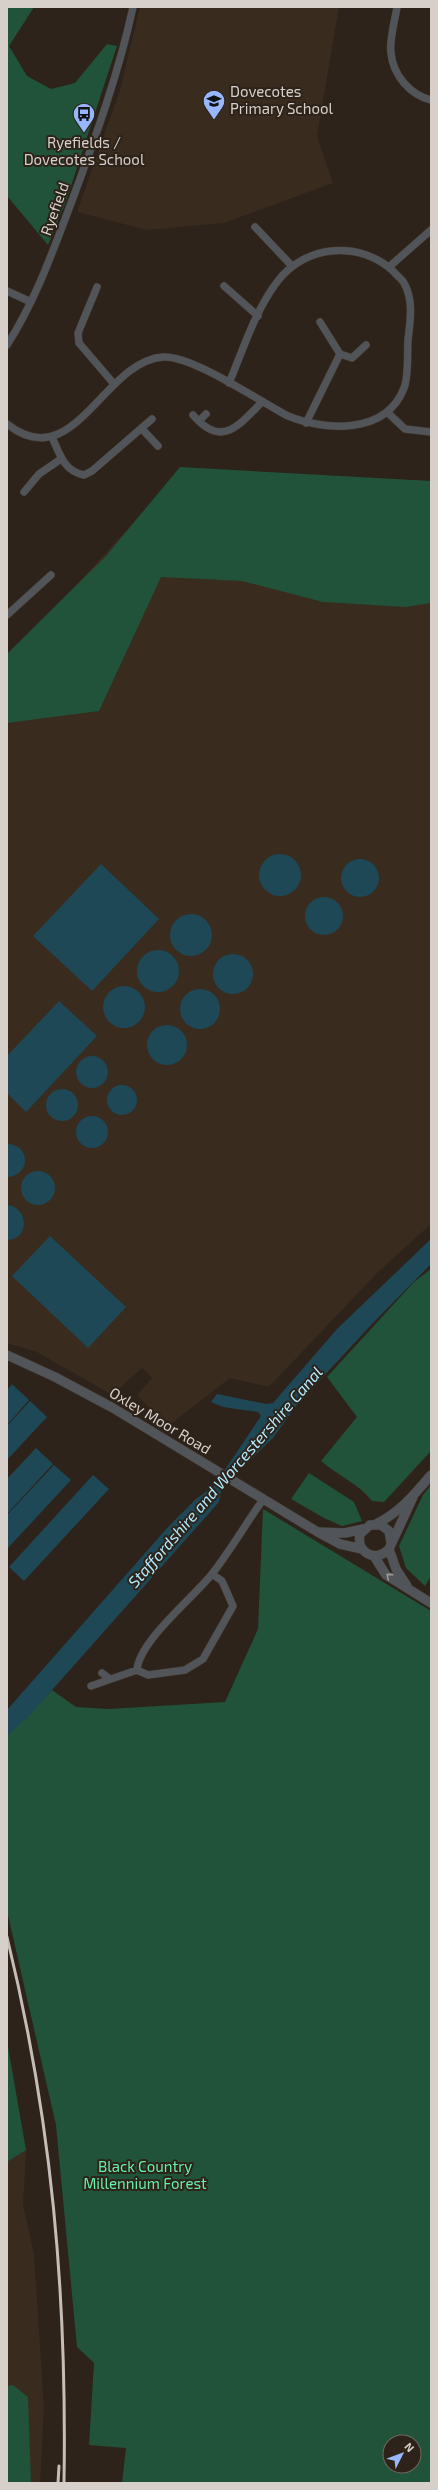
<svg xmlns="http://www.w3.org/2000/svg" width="438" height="2490" viewBox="0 0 438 2490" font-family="'Exo 2',sans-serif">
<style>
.built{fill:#392b1e}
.green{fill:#205339;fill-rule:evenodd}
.water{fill:#1e4856}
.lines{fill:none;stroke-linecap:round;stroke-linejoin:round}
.minor-casing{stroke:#483f36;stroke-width:8}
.tertiary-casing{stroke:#483f36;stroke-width:10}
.minor{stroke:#51555a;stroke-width:7}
.tertiary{stroke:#51555a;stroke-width:9}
.rail{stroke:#c5beb8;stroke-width:3}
.oneway{stroke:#9b9998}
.labels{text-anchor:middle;stroke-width:4;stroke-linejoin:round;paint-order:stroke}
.poi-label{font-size:15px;fill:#d7d0ca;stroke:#2d231a;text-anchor:start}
.street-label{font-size:15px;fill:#d7d0ca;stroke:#2d231a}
.park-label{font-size:15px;fill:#64f1aa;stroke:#2d231a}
.water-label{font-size:16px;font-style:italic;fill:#b2ebff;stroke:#2d231a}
</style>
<rect width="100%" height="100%" fill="#2d231a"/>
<!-- built -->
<path class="built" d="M140,7H339L317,136L333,183L224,223L147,230L77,212L120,90Z
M179,468L431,481V1224L378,1272L269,1387L230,1378L167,1427L137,1395L152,1378L142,1368L112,1395L37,1352L7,1343V654L77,584L155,499Z
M26,2150L23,2205L34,2254L44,2408L40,2483H7V2162Z"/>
<!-- green -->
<path class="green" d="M7,7H34L9,46L27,76L51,89L75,83L107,44L117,46L65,204L48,245L7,196Z
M180,467L431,481V603L406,607L323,602L242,581L161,577L99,711L7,723V654L106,556Z
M431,1269V1451L384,1502L372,1501C359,1484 337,1475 321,1461L357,1417L327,1377L414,1282Z
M309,1473L354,1502L362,1521L342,1526L324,1518L291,1499Z
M431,1485V1576L425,1586L406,1568L399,1546L423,1495Z
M263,1509L431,1611V2483H122L126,2448L89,2445L94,2363L77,2347L56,2125L7,1911V1736L52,1690L76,1707L109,1709L225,1702L258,1629ZM390,2442H414V2466H390Z
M7,2041L26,2150L7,2162Z
M13,2385L28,2397L31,2483H7V2386Z"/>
<!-- water -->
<path class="water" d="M259 875a21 21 0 1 1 42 0a21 21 0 1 1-42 0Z
M341 878a19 19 0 1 1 38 0a19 19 0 1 1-38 0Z
M101,864L159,919L92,991L33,936Z
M305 916a19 19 0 1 1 38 0a19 19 0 1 1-38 0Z
M170 935a21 21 0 1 1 42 0a21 21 0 1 1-42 0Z
M137 971a21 21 0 1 1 42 0a21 21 0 1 1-42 0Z
M213 974a20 20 0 1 1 40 0a20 20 0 1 1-40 0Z
M103 1007a21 21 0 1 1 42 0a21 21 0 1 1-42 0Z
M180 1009a20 20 0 1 1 40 0a20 20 0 1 1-40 0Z
M59,1001L97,1036L26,1112L7,1093V1056Z
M147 1045a20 20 0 1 1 40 0a20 20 0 1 1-40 0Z
M76 1072a16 16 0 1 1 32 0a16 16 0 1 1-32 0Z
M107 1100a15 15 0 1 1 30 0a15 15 0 1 1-30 0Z
M46 1105a16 16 0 1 1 32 0a16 16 0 1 1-32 0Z
M76 1132a16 16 0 1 1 32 0a16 16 0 1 1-32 0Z
M7,1144C31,1144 31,1176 7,1177Z
M21 1188a17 17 0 1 1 34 0a17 17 0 1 1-34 0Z
M7,1205C29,1207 30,1240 7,1240Z
M50,1236L126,1307L88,1348L12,1276Z
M431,1239V1264L371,1325L296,1406L273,1438L248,1462L238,1468L221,1491L219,1502L29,1716L7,1736V1710L168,1527L196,1499L214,1486L261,1416L258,1412L223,1407L211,1402L217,1394L266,1404L273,1403L337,1329Z
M12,1384L29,1400L7,1425V1390Z
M30,1401L47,1417L7,1460V1426Z
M36,1448L53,1464L7,1514V1479Z
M54,1465L71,1480L7,1549V1515Z
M93,1475L109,1489L24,1581L9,1567Z"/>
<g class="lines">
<!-- minor casing -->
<g class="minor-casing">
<path id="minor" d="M397,7C395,21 389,39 391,53C393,75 410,95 431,100
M255,227L292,266
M389,267L431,230
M224,286L258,316
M97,287L78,333L79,343L114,384
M7,291L31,302
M320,322L340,354L352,358L366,345
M7,345C36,300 54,248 73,198C96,136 119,72 133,7
M387,412L405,429L431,432
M193,415C222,449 239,425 262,402
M199,421L206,414
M306,423L340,354
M7,424C74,477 103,361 163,357C192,355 259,401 288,416C325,431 386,435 404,388C409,375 407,354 408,340C410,322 414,300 404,283C402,279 397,276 394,272C361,240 305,244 277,282C255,311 243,350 229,383
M142,429L158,446
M52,437C60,455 64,471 84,475L92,471L152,419
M24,492L39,474L61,459
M7,615L51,575
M212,1574L222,1581L233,1606L203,1659L185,1670L148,1675L137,1670C139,1641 193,1598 212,1574C230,1551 245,1525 262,1501
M102,1673L110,1679
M91,1686L137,1670"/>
</g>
<!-- tertiary casing -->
<g class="tertiary-casing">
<path id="tertiary" d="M7,1355L55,1377L113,1408L316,1531L340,1544L362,1549
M376,1524C399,1513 415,1494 431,1475
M319,1532L345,1533L363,1529
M391,1543L389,1531L381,1525H370L360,1534C356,1553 376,1563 389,1549L413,1497
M389,1549L396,1569L407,1586
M374,1556L386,1575L431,1603"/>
</g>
<!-- minor -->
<use href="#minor" class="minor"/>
<!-- tertiary -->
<use href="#tertiary" class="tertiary"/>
<!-- rail -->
<path class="rail" d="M7,1937C52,2122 67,2293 64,2483
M58,2483L59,2466"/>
</g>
<!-- one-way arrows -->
<defs><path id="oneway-chevron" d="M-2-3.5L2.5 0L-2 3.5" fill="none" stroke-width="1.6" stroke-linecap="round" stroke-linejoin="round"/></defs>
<use class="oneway" href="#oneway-chevron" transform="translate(389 1576) rotate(-139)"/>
<!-- icons -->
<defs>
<g id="school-pin" transform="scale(1.15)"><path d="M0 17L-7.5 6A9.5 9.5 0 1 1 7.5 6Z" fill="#97b6fd" stroke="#2d231a"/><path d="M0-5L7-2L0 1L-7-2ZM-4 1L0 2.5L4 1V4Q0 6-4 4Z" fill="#111"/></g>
<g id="bus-pin" transform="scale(1.15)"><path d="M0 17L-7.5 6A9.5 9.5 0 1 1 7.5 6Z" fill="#97b6fd" stroke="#2d231a"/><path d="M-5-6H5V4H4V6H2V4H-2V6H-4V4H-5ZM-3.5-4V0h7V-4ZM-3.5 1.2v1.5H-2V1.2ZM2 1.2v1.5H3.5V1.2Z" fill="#111"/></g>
</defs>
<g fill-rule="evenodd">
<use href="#school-pin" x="214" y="101"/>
<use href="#bus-pin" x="84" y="114"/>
</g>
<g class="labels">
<!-- poi labels -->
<g class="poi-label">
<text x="230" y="97">Dovecotes<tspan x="230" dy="17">Primary School</tspan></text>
<text x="84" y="148" text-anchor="middle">Ryefields /<tspan x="84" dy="17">Dovecotes School</tspan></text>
</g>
<!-- street labels -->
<g class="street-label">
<text transform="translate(55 209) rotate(-70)" y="5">Ryefield</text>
<text transform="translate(160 1421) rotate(31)" y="5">Oxley Moor Road</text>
</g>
<!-- park labels -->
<g class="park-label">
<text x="145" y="2172">Black Country<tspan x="145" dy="17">Millennium Forest</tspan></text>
</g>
<!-- water labels -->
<g class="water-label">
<text transform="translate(225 1477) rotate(-49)" y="6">Staffordshire and Worcestershire Canal</text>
</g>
</g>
<!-- border -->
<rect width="438" height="2490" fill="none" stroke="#d7d0ca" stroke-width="16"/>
<!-- north arrow -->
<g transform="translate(402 2454) rotate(48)"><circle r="19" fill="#2d231a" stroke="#716860"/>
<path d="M0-3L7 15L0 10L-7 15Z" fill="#97b6fd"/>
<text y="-6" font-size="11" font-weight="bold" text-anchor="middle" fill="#d7d0ca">N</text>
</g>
</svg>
